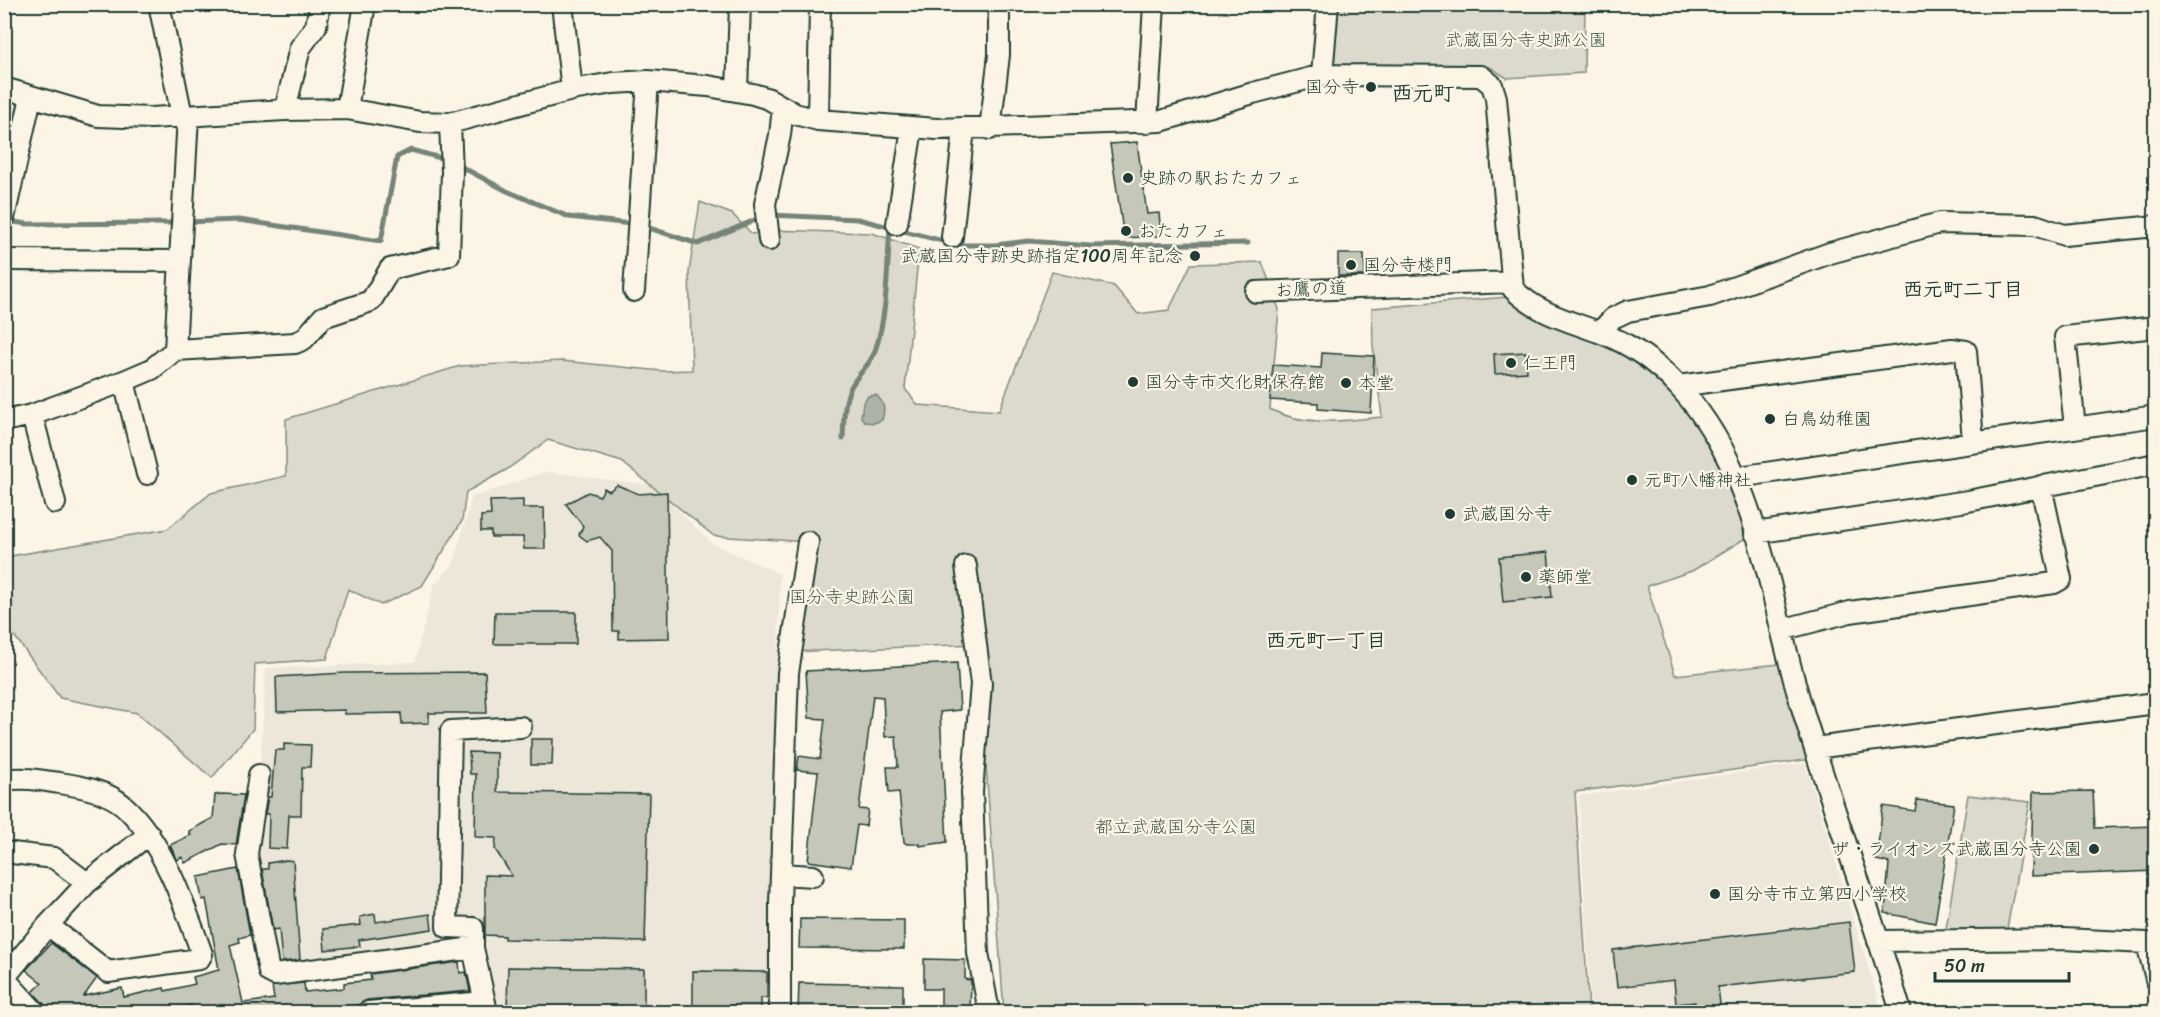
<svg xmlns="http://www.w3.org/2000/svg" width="2160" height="1017" viewBox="0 0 2160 1017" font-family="Sriracha,'Klee One',sans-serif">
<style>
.built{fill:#ece7d8}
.green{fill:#dcdacc;stroke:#7e8c80;stroke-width:1.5}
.water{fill:#aeb3a7;stroke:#758479;stroke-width:1.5}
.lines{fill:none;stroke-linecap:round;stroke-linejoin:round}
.stream{stroke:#758479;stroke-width:5}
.building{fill:#c5c7b9;stroke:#1f3d34;stroke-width:1.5}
.minor-casing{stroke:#1f3d34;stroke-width:24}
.minor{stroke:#fcf5e5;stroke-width:20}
.poi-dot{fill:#1f3d34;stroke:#fcf5e5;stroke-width:2}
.labels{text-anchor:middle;stroke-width:4.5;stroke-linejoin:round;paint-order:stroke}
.park-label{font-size:18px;fill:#455c52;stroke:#fcf5e5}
.poi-label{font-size:18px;fill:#1f3d34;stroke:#fcf5e5;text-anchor:start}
.street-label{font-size:18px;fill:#1f3d34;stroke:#fcf5e5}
.neighbourhood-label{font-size:20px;font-weight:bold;fill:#1f3d34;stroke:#fcf5e5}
.quarter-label{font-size:21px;font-weight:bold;fill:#1f3d34;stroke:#fcf5e5}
</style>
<rect width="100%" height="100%" fill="#fcf5e5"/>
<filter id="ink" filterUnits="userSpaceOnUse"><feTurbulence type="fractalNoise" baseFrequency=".0167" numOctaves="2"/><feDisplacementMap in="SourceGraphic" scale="12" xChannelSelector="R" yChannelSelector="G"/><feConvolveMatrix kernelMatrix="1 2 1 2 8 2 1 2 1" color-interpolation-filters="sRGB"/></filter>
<g filter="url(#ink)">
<!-- built -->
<path class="built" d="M546,472L652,485L712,543L780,574L768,1012H497L481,944L274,966L255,853L266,668L415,662L434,585L453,565L472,497Z
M1805,763L1882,1012H1591L1579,796Z"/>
<!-- green -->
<path class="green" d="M1332,5H1585L1584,73L1507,78L1490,67L1353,76L1330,69Z
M700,202L732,214L752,234L768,230L872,233L919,249L905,389L918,405L999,411L1052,272L1114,286L1138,314L1169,310L1191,264L1262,262L1279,309L1270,409C1303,427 1346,421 1382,417L1373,346L1372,308L1520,296L1652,362L1738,477L1744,539L1692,571L1647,586L1675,675L1789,663L1819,758L1575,792L1589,1012H1004L977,644L790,652L808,542L714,536L622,462L548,440L506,470L466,492L462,521L422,586L381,605L348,589L327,659L255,664L253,729L212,778L137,713L60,698L10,630L5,631V557L167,529L211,493L286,476V419L460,366L562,361L662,371L692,370L689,272Z
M1968,795L2030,802L2005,940L1944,941Z"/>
<!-- water -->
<path class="water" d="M876,395C885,403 885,409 882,420L874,423L865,422L861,417L863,403L868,396Z"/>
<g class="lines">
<!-- stream -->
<path class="stream" d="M456,164L507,191L569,217L640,225L698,244L762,217
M771,215L858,219L958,245H994L1029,241L1090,246L1248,243
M6,221L28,224L177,223
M186,222L239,220L381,241L397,157L411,150L448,160
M843,439C844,423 843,404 850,389C856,375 870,366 875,351C888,313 887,267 890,227"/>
</g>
<!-- building -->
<path class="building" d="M1137,142L1147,214L1159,213L1161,236L1124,238L1110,144Z
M1338,254H1364L1365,276H1338Z
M1526,352L1527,372L1495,374L1494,354Z
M1322,353L1374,356L1371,413L1318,409V403L1270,400L1273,365L1321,368Z
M617,485L639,494L667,492L669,638L619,639V631H613L612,551L600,537L587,541L579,535L583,526L566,504L588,492L600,496L604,488L609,491Z
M523,500V508H544L545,549H524L523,537H491V531H481V516L491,515L490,501Z
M1548,552L1552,597L1503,602L1499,557Z
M495,612H576V644H494Z
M957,663L960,710L940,712L947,842L920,846V844H907L904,842L899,792L889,793L887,767H898L896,736L885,737L883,697L873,696L859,809L868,810L866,826L857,825L851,867L808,861L818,772L797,770L799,756L820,759L825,719L809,718L806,671Z
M485,672L487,713H429V723L402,724L401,713L345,714V710L277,712L276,677L345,673Z
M531,739H553L552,765H531Z
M284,744L311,745L310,767H302L301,815H289L287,849L268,848L269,814H265L268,797H271L275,750H284Z
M469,752L497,753V792L649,794L645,942L505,939V936L485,935V875L512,876L495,849L496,838L475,837L476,774H470Z
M2093,791L2095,828L2156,826V871L2031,876L2033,792Z
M222,794L244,795L236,845L222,844L185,863L182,857L177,860L170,845L191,835L189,831L213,818L215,795Z
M1917,800L1954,804L1935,923L1885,913L1889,863L1876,860L1883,806L1915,811Z
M287,860L293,861L300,960L282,962L279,929L273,930L262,869H268V863Z
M238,869L250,935L239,938L240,942L230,945L243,1003L274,999L272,986L304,983L305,992L344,988V983L371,980L370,974L459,962L460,973L466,972L470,991L367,1000L358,1005L331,1007L332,1011L311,1012H192L191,1005L149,1012H47L44,1004L33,992L42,983L26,970L51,943L97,978L84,996L122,988L124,997L164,988L165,991L195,984L193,977L219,970L206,899L202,900L198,877Z
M375,914L376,922L430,914L432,929L359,940L360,946L325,950L323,929L361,925L360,917Z
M800,919L904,920V949L799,948Z
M1849,922L1855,972L1718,987L1721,1012H1696L1695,1002L1676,1004L1674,980L1617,987L1613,950Z
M924,959L965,960V979L971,980L970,1012H941V989H924Z
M508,967L644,969V1012H507Z
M693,971L767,972V998H761V1012H693Z
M799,983L903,985V1012H798Z"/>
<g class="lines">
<!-- minor casing -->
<g class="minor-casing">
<path id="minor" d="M159,4L182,116
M562,4L572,90
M1322,75L1328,4
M4,88L98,116L151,118L285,110L347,109L420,122L450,123L572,90L613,83L648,81L708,86L753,94L769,99L795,114L818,120L937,129L1161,121L1253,93L1322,75L1481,76L1492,85L1496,98L1513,289C1538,314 1570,321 1601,333C1631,344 1657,363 1679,387C1758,472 1768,594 1800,701C1831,806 1870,908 1901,1012
M737,91L740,4
M347,109L365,4
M285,110L300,48L316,26L320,4
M818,120L820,4
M1147,123L1154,4
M990,129L999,55V4
M4,218L31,97
M897,224L912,128
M952,237L964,129
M769,240L765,204L780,135L783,107
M4,260L180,261
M634,291L648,81
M1256,292L1510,282
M1600,332L1613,318L1628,311L1710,296L1830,253L1940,223L2035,225L2064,235L2156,226
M175,350L188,116
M124,381L147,474
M1678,386L1952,349L1966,351L1973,442
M32,415L55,503
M4,421L32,415L124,381L152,369L175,350L295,343L304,339L323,317L371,301L390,269L449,255L452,172L450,123
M2075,427L2065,337L2156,327
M1738,477L2156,416
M1755,533L1968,501L2156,464
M966,566L981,684L972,792L978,953L989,1012
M1781,630L1850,612L2054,583L2061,579L2041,486
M1815,748L2156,703
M259,775L247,854L269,972L275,975L473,948L487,1012
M4,780C24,777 40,780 59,783C80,786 107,791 123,805C162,839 185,906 202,954L199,959L108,972L48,925
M4,852L54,858L87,883
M781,874L813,876
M1878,941L2063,939L2147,943L2156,979
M473,948V928L447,927L451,731L521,727
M4,978L48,925L87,883L149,834
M4,978L35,1012
M368,1012L485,1002
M780,1012V903L788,673L808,542"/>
</g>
<!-- minor -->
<use href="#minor" class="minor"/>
</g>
</g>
<!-- markers -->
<g class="poi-dot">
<circle cx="1371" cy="87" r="6"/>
<circle cx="1128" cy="178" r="6"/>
<circle cx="1126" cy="231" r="6"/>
<circle cx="1195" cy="256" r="6"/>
<circle cx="1351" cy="265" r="6"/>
<circle cx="1511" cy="363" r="6"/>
<circle cx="1133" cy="382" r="6"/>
<circle cx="1346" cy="383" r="6"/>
<circle cx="1770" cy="419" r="6"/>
<circle cx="1632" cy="480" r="6"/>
<circle cx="1450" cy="514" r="6"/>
<circle cx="1526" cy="577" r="6"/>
<circle cx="2094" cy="849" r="6"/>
<circle cx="1715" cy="894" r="6"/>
</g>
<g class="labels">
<!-- park labels -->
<g class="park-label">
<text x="1526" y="46">武蔵国分寺史跡公園</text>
<text x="852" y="603">国分寺史跡公園</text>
<text x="1176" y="833">都立武蔵国分寺公園</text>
</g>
<!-- poi labels -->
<g class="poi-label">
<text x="1359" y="93" text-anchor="end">国分寺</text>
<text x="1140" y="184">史跡の駅おたカフェ</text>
<text x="1138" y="237">おたカフェ</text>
<text x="1183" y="262" text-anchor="end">武蔵国分寺跡史跡指定100周年記念</text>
<text x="1363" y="271">国分寺楼門</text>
<text x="1523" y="369">仁王門</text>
<text x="1145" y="388">国分寺市文化財保存館</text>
<text x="1358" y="389">本堂</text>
<text x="1782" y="425">白鳥幼稚園</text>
<text x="1644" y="486">元町八幡神社</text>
<text x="1462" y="520">武蔵国分寺</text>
<text x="1538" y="583">薬師堂</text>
<text x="2082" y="855" text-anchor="end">ザ・ライオンズ武蔵国分寺公園</text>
<text x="1727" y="900">国分寺市立第四小学校</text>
</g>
<!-- street labels -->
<g class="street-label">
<text transform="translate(1311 289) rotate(-2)" y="6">お鷹の道</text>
</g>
<!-- neighbourhood labels -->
<g class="neighbourhood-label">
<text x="1963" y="296">西元町二丁目</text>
<text x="1326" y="647">西元町一丁目</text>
</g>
<!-- quarter labels -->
<g class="quarter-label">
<text x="1423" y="100">西元町</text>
</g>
</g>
<!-- margin -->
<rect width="2160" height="1017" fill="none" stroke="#fcf5e5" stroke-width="24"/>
<rect x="12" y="12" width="2136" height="993" fill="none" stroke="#1f3d34" stroke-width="2" filter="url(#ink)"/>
<!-- scale -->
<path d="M1935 972v9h134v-9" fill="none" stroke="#1f3d34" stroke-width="3"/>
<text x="1944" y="972" font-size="18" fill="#1f3d34" stroke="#fcf5e5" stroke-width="4.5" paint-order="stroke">50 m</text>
</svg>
